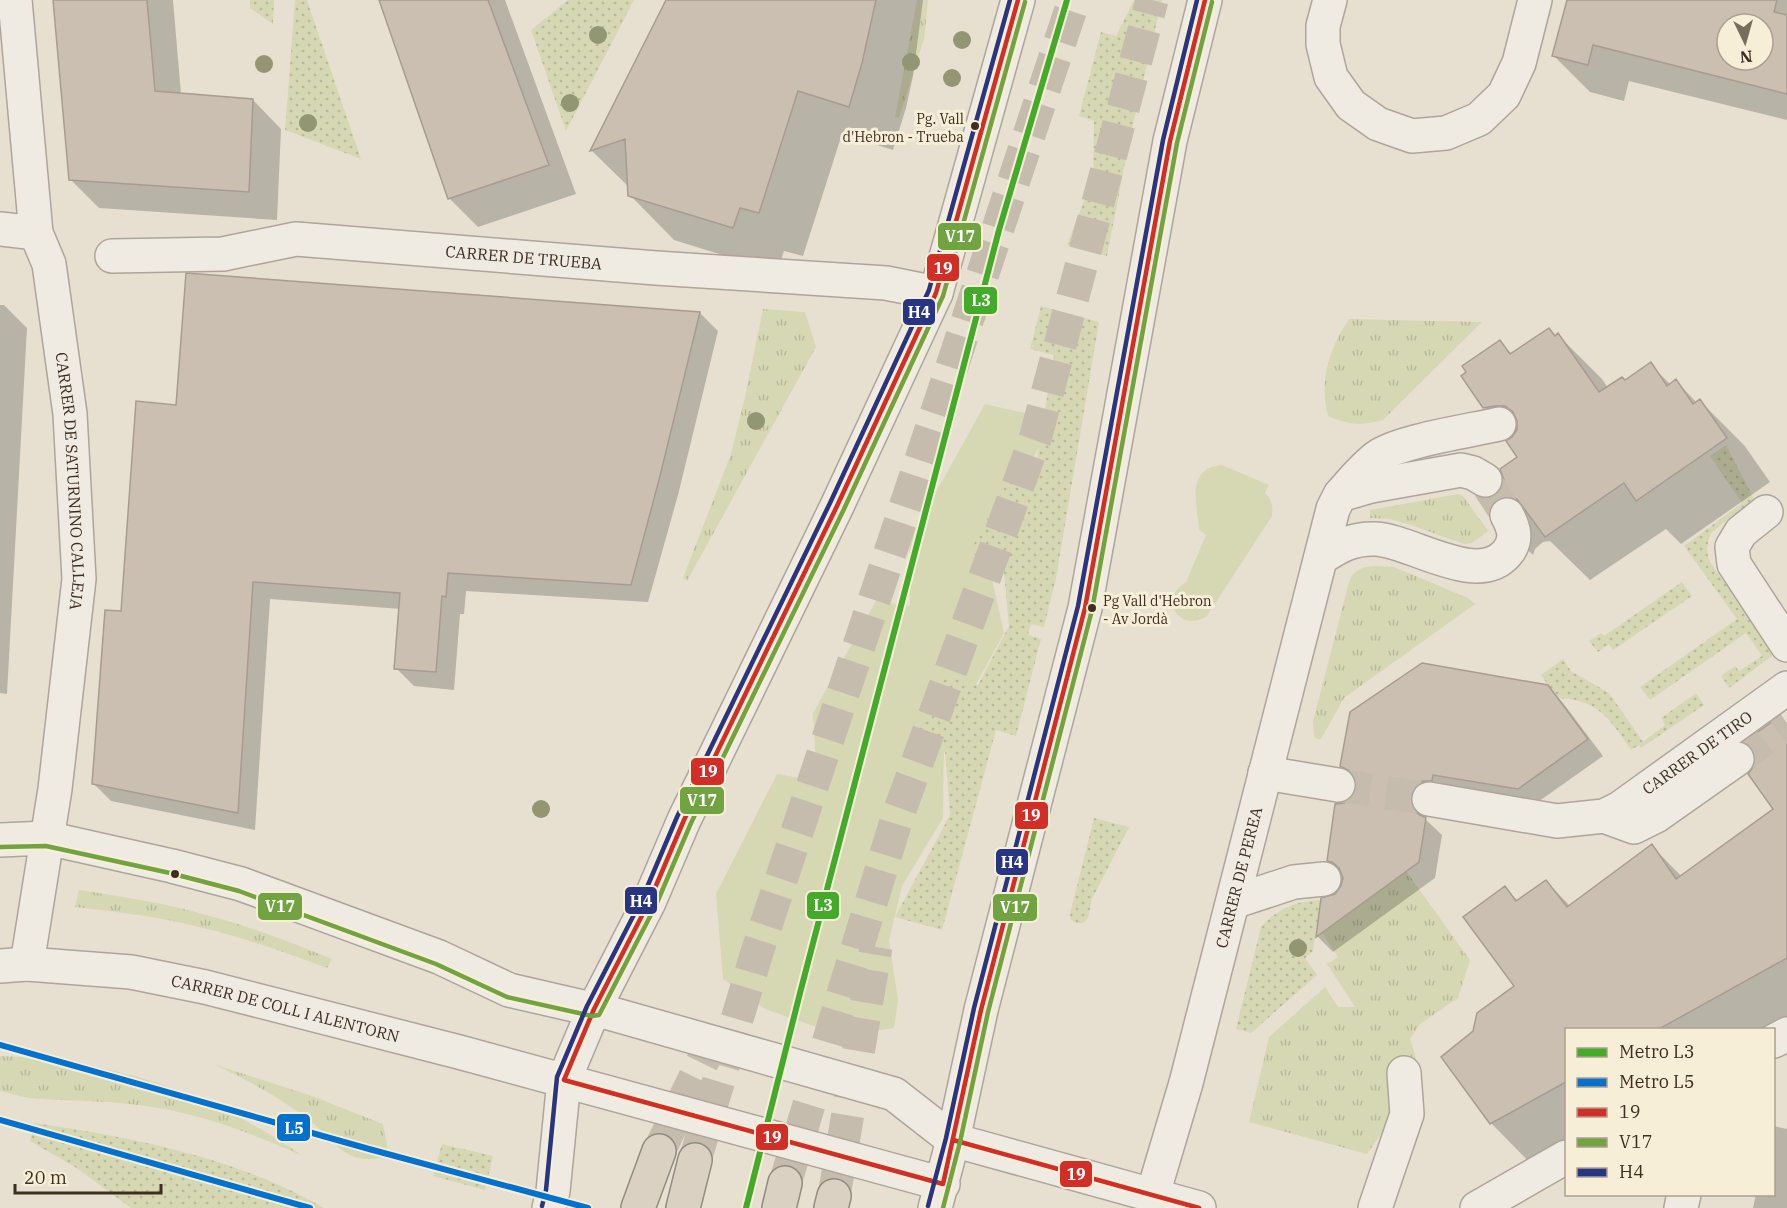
<svg xmlns="http://www.w3.org/2000/svg" width="1787" height="1208" viewBox="0 0 1787 1208" font-family="'IBM Plex Serif',serif">
<style>
.grass{fill:url(#grass-tufts)}
.park{fill:#d6d7b3}
.garden{fill:url(#garden-dots)}
.shadow{fill:#0003;fill-rule:evenodd}
.building{fill:#cbbfb2;stroke:#a89c90;stroke-width:1.5;fill-rule:evenodd}
.lines{fill:none;stroke-linecap:round;stroke-linejoin:round}
.minor-tunnel{stroke:#c5bcae;stroke-width:33;stroke-dasharray:33 16;stroke-linecap:butt}
.highway-tunnel{stroke:#c5bcae;stroke-width:33;stroke-dasharray:33 16;stroke-linecap:butt}
.minor-casing{stroke:#ada599;stroke-width:36}
.highway-casing{stroke:#928b80;stroke-width:36}
.minor{stroke:#efebe3;stroke-width:33}
.highway{stroke:#dad1c2;stroke-width:33}
.bus-1-casing{stroke:#f7eed8;stroke-width:9}
.bus-2-casing{stroke:#f7eed8;stroke-width:9}
.bus-3-casing{stroke:#f7eed8;stroke-width:9}
.bus-1{stroke:#d02e26;stroke-width:4.5}
.bus-2{stroke:#71a341;stroke-width:4.5}
.bus-3{stroke:#283583;stroke-width:4.5}
.metro-1-casing{stroke:#f7eed8;stroke-width:10}
.metro-2-casing{stroke:#f7eed8;stroke-width:10}
.metro-1{stroke:#43aa2a;stroke-width:6}
.metro-2{stroke:#0072ce;stroke-width:6}
.tree{fill:#929673}
.bus-dot{fill:#3d2e20;stroke:#f7eed8;stroke-width:2}
.labels{text-anchor:middle;stroke-width:6;stroke-linejoin:round;paint-order:stroke}
.bus-label{font-size:14px;fill:#3d2e20;stroke:#f7eed8;text-anchor:end}
.street-label{font-size:16px;fill:#3d2e20;stroke:#f7eed8}
.line-badge{stroke:#f7eed8;stroke-width:2}
.badge-label{font-size:16px;text-anchor:middle;font-weight:bold;fill:#fff}
</style>
<defs>
<pattern id="grass-tufts" width="24" height="20" patternUnits="userSpaceOnUse" patternTransform="scale(1.5)"><rect width="24" height="20" fill="#d6d7b3"/><path d="M3 7l-1-3M5 7V3M7 7l1-3M15 17l-1-3M17 17v-4M19 17l1-3" fill="none" stroke="#b9b99a"/></pattern>
<pattern id="garden-dots" width="8" height="8" patternUnits="userSpaceOnUse" patternTransform="scale(1.5)"><rect width="8" height="8" fill="#d6d7b3"/><path d="M2 2h.1M6 6h.1" fill="none" stroke="#b9b99a" stroke-width="1.8" stroke-linecap="round"/></pattern>
</defs>
<rect width="100%" height="100%" fill="#e7e0d1"/>
<!-- grass -->
<path class="grass" d="M917,0H928L924,39L899,118L895,117Z
M763,309L805,312L816,347L687,581L683,578L731,454L745,397Z
M1349,319L1482,322L1383,420C1360,426 1349,425 1328,416C1319,380 1329,349 1349,319Z
M1458,494L1463,496L1488,531L1472,543L1464,544L1411,525L1390,519L1370,518V510Z
M1374,566L1394,567L1468,598L1475,604L1344,698L1321,739H1317L1314,736L1313,721L1349,582C1353,570 1362,567 1374,566Z
M1406,871L1470,960L1458,998L1420,1024L1410,1039L1415,1055L1416,1071L1394,1116L1367,1154L1249,1122L1269,1037L1325,987L1338,1007H1355L1327,964L1338,957L1317,925L1319,915L1340,919Z
M79,890C123,897 167,903 210,916C252,927 292,943 332,959L327,968C286,953 246,938 203,928C161,917 118,912 75,907Z
M0,1056C107,1059 214,1093 301,1155C253,1134 204,1115 152,1107C115,1101 78,1101 41,1099C27,1099 13,1094 0,1091Z
M213,1064L312,1096L383,1124L389,1156C377,1159 364,1161 352,1156C336,1149 324,1131 309,1120C279,1097 248,1080 213,1064Z"/>
<!-- park -->
<path class="park" d="M985,404L1052,419L987,556L1004,633L944,743L943,818L902,886L889,941L898,1000L894,1028L842,1036L765,1009L723,979L716,894L777,774L817,781L813,713L876,601L910,606L909,541Z
M1222,465L1269,485L1265,493C1272,500 1273,506 1272,516L1207,616C1179,634 1158,598 1186,582L1206,535L1199,529C1197,504 1185,468 1222,465Z"/>
<!-- garden -->
<path class="garden" d="M250,0H274L273,24L250,8Z
M295,0H307L361,159L285,130Z
M568,0H634L566,131L531,30Z
M1134,0H1162L1129,142L1107,256L1067,245L1093,178L1094,121L1079,116L1101,32L1116,36Z
M1041,306L1099,322L1056,578L1044,627L1031,624L1028,635L1041,639L1016,736L996,730L942,930L895,917L950,815L945,752L910,742L945,676L978,685L1009,626L1003,562L969,553L1016,466L1035,471L1054,355L1030,349Z
M1726,445L1754,499L1711,533C1707,543 1706,552 1710,562L1771,648L1772,656L1729,688L1721,676L1735,666L1739,671L1762,656L1746,633L1650,700L1640,687L1737,619L1684,546L1742,503L1710,456Z
M1682,582L1692,596L1613,650L1609,644L1598,652L1589,641L1601,633L1604,636Z
M1563,659L1571,671L1609,693L1643,742L1665,725L1661,718L1696,693L1704,705L1641,748L1639,745L1631,750C1610,719 1598,699 1557,698L1541,675Z
M1094,818L1129,827L1092,899L1088,918L1083,923H1077L1071,920L1070,914Z
M1321,900L1313,951L1305,958L1317,975L1251,1033L1236,1029L1261,927C1278,908 1296,901 1321,900Z
M34,1123C131,1137 239,1158 324,1208H131L75,1167L30,1141Z
M442,1144L493,1156L485,1190L433,1176Z"/>
<!-- shadow -->
<path class="shadow" d="M55,0H173L181,94L253,100L281,129L277,220L99,208L70,179Z
M380,0H505L576,194L478,227L449,198Z
M668,0H923L913,76L906,108L893,150L842,134L803,256L784,251L777,272L674,240L630,195V188L592,151Z
M1569,0H1787V120L1629,81L1624,101L1590,92L1554,56ZM1727,24H1763V60H1727Z
M188,275L700,313L718,331L678,495L648,602L466,591L464,614H460L454,690L414,686L396,668L401,609L270,599L255,830L111,801L93,783L122,613L177,407Z
M0,305H4L27,328L7,694L0,693Z
M1558,335L1602,379L1608,388L1625,382L1650,364L1671,385L1676,381L1697,403L1700,401L1744,445L1770,482L1681,544L1666,529L1590,580L1550,541L1543,542L1535,549L1533,555L1490,512L1481,499L1486,500L1495,498L1502,491L1519,458L1514,437L1484,407L1500,342L1512,354Z
M1547,686L1563,703L1603,756L1535,804L1426,812V820L1442,835L1435,878L1333,952L1317,936L1323,899L1336,895L1343,887V875L1328,861L1345,804L1353,798L1358,788L1357,781L1342,766Z
M1787,722V1027L1774,1030H1566V1150L1535,1168L1491,1123L1474,1032L1516,987L1505,888L1518,901L1546,881L1570,906L1652,846L1682,877L1775,810L1777,729Z
M1774,1126L1787,1129V1208H1753L1756,1194H1774Z"/>
<!-- building -->
<path class="building" d="M53,0H147L155,91L253,99L249,192L69,180Z
M379,0H488L549,165L448,199Z
M666,0H876L862,63L849,107L798,91L759,213L740,208L733,228L628,196L625,139L590,151Z
M1567,0H1777L1774,12L1787,15V94L1593,45L1588,65L1552,56ZM1727,24H1763V60H1727Z
M186,273L700,312L660,476L631,585L448,573L446,597L442,596L436,672L394,669L400,593L253,582L238,813L92,784L105,610L121,611L136,401L176,405Z
M1549,328L1555,336L1558,333L1599,392L1622,377L1625,380L1651,362L1667,386L1676,379L1693,404L1700,399L1727,438L1636,501L1624,483L1545,537L1517,499L1509,496L1499,498L1492,504L1488,513L1477,497L1485,499L1494,496L1501,489L1504,480L1500,469L1517,457L1506,441L1512,437L1517,430V421L1513,412L1505,406H1495L1483,408L1461,376L1466,372L1462,366L1500,340L1510,354Z
M1422,663L1548,685L1588,739L1518,789L1433,775L1432,781H1423L1415,787L1411,795V805L1418,814L1426,818L1419,862L1316,937L1321,898L1335,894L1341,886L1343,878L1339,868L1332,862L1327,861L1335,804L1344,803L1352,797L1357,787L1355,778L1350,771L1340,766L1350,712Z
M1772,722L1787,742V958L1659,1029H1566V1082L1490,1124L1441,1057L1473,1031L1477,1013L1514,986L1463,917L1505,886L1516,901L1546,880L1567,907L1652,844L1676,879L1773,809L1748,774L1754,766L1756,757L1752,748L1744,742Z"/>
<g class="lines">
<!-- minor-tunnel -->
<path class="minor-tunnel" d="M1485,480L1507,515
M1737,759L1787,723
M1338,785L1429,799"/>
<!-- highway-tunnel -->
<path class="highway-tunnel" d="M659,1151L716,1034
M695,1160L758,949L1074,0
M785,1183L897,818L1035,439L1152,0
M834,1196L876,947"/>
<!-- minor casing -->
<g class="minor-casing">
<g id="minor">
<path id="s1" d="M15,0L36,233L49,264L70,414L79,579L55,789L27,964"/>
<path d="M1330,0L1323,26V44L1331,77L1351,105L1378,124L1412,136L1446,133L1479,119L1504,95L1519,63L1535,0"/>
<path d="M0,229L36,233"/>
<path id="s2" d="M112,256L223,254L296,239L656,268L886,283L936,293"/>
<path d="M1341,494C1352,481 1363,468 1377,457C1399,441 1469,431 1499,424"/>
<path d="M1766,512L1741,532L1732,547L1734,564L1787,645"/>
<path d="M1321,558C1339,546 1353,538 1376,539C1412,541 1478,588 1507,553C1518,540 1514,528 1507,515"/>
<path d="M1265,773L1338,785"/>
<path id="s3" d="M1429,799L1557,821L1604,816L1620,808L1787,688"/>
<path d="M1604,816L1634,827L1656,816L1737,759"/>
<path d="M0,840L47,838L172,866L241,884L439,957L509,990L609,1013L894,1094L953,1140L1199,1208"/>
<path d="M1233,902L1294,882L1324,879"/>
<path id="s4" d="M0,966L27,964L131,972L205,987L459,1052L943,1184"/>
<path d="M1774,1041L1787,1034"/>
<path id="s5" d="M1153,1194L1186,1083L1333,509L1340,495L1371,486L1461,470L1473,473L1485,480"/>
<path d="M549,1208L553,1191L564,1080L594,1009L649,902L684,820L837,506L936,293L1018,0"/>
<path d="M935,1208L953,1140L981,1010L1085,608L1170,141L1205,0"/>
<path d="M1375,1208L1407,1114L1404,1073"/>
<path d="M1477,1208L1566,1157"/>
<path d="M1681,1208L1684,1194"/>
</g>
</g>
<!-- highway casing -->
<g class="highway-casing">
<path id="highway" d="M638,1208L659,1151
M683,1208L695,1160
M779,1208L785,1183
M831,1208L834,1196"/>
</g>
<!-- minor -->
<use href="#minor" class="minor"/>
<!-- highway -->
<use href="#highway" class="highway"/>
<!-- bus-1 casing -->
<g class="bus-1-casing">
<path id="bus-1" d="M1018,0L936,293L837,506L684,820L649,902L594,1009L564,1080L943,1184L981,1010L1085,608L1170,141L1205,0
M953,1140L1199,1208"/>
</g>
<!-- bus-2 casing -->
<g class="bus-2-casing">
<path id="bus-2" d="M0,847L46,846L170,873L239,891L436,964L507,997L592,1016L599,1015L656,905L691,823L844,509L943,296L1025,2
M943,1208L960,1142L988,1012L1092,610L1177,143L1212,2"/>
</g>
<!-- bus-3 casing -->
<g class="bus-3-casing">
<path id="bus-3" d="M542,1206L546,1190L557,1077L587,1006L642,899L677,817L830,503L929,290L1010,0
M928,1206L946,1138L974,1008L1078,606L1163,140L1197,0"/>
</g>
<!-- bus-1 -->
<use href="#bus-1" class="bus-1"/>
<!-- bus-2 -->
<use href="#bus-2" class="bus-2"/>
<!-- bus-3 -->
<use href="#bus-3" class="bus-3"/>
<!-- metro-1 casing -->
<g class="metro-1-casing">
<path id="metro-1" d="M746,1208L800,993L999,230L1067,0"/>
</g>
<!-- metro-2 casing -->
<g class="metro-2-casing">
<path id="metro-2" d="M0,1045L369,1149L588,1208
M0,1120L310,1208"/>
</g>
<!-- metro-1 -->
<use href="#metro-1" class="metro-1"/>
<!-- metro-2 -->
<use href="#metro-2" class="metro-2"/>
</g>
<!-- trees -->
<g class="tree">
<circle cx="598" cy="35" r="9"/>
<circle cx="962" cy="40" r="9"/>
<circle cx="911" cy="62" r="9"/>
<circle cx="264" cy="64" r="9"/>
<circle cx="952" cy="78" r="9"/>
<circle cx="570" cy="103" r="9"/>
<circle cx="308" cy="123" r="9"/>
<circle cx="756" cy="421" r="9"/>
<circle cx="541" cy="809" r="9"/>
<circle cx="1298" cy="948" r="9"/>
</g>
<!-- markers -->
<g class="bus-dot">
<circle cx="975" cy="126" r="5"/>
<circle cx="1092" cy="608" r="5"/>
<circle cx="175" cy="874" r="5"/>
</g>
<g class="labels">
<!-- bus labels -->
<g class="bus-label">
<text x="964" y="124">Pg. Vall<tspan x="964" dy="18">d'Hebron - Trueba</tspan></text>
<text x="1103" y="606" text-anchor="start">Pg Vall d'Hebron<tspan x="1103" dy="18">- Av Jordà</tspan></text>
</g>
<!-- street labels -->
<g class="street-label">
<text dy="6" stroke="none"><textPath href="#s2" startOffset="414">CARRER DE TRUEBA</textPath></text>
<text dy="6" stroke="none"><textPath href="#s1" startOffset="486">CARRER DE SATURNINO CALLEJA</textPath></text>
<text dy="6" stroke="none"><textPath href="#s3" startOffset="290">CARRER DE TIRO</textPath></text>
<text dy="6" stroke="none"><textPath href="#s5" startOffset="328">CARRER DE PEREA</textPath></text>
<text dy="6" stroke="none"><textPath href="#s4" startOffset="290">CARRER DE COLL I ALENTORN</textPath></text>
</g>
</g>
<g class="line-badge">
<rect x="937" y="222" width="45" height="29" rx="6" fill="#71a341"/>
<rect x="926" y="253" width="34" height="29" rx="6" fill="#d02e26"/>
<rect x="963" y="286" width="35" height="29" rx="6" fill="#43aa2a"/>
<rect x="902" y="298" width="34" height="28" rx="6" fill="#283583"/>
<rect x="690" y="757" width="35" height="29" rx="6" fill="#d02e26"/>
<rect x="679" y="786" width="46" height="29" rx="6" fill="#71a341"/>
<rect x="1014" y="801" width="35" height="29" rx="6" fill="#d02e26"/>
<rect x="995" y="848" width="34" height="28" rx="6" fill="#283583"/>
<rect x="624" y="886" width="34" height="29" rx="6" fill="#283583"/>
<rect x="806" y="891" width="34" height="29" rx="6" fill="#43aa2a"/>
<rect x="257" y="892" width="46" height="29" rx="6" fill="#71a341"/>
<rect x="992" y="893" width="46" height="29" rx="6" fill="#71a341"/>
<rect x="276" y="1113" width="35" height="29" rx="6" fill="#0072ce"/>
<rect x="755" y="1123" width="34" height="28" rx="6" fill="#d02e26"/>
<rect x="1059" y="1160" width="34" height="28" rx="6" fill="#d02e26"/>
</g>
<g class="badge-label">
<text x="960" y="242">V17</text>
<text x="943" y="274">19</text>
<text x="981" y="306">L3</text>
<text x="919" y="318">H4</text>
<text x="708" y="777">19</text>
<text x="702" y="806">V17</text>
<text x="1031" y="821">19</text>
<text x="1012" y="868">H4</text>
<text x="641" y="907">H4</text>
<text x="823" y="911">L3</text>
<text x="280" y="912">V17</text>
<text x="1015" y="913">V17</text>
<text x="294" y="1134">L5</text>
<text x="772" y="1143">19</text>
<text x="1076" y="1180">19</text>
</g>
<!-- legend -->
<rect x="1565" y="1028" width="210" height="168" fill="#f7eed8" stroke="#ada18e" stroke-width="1.5"/>
<rect x="1577" y="1048" width="30" height="9" fill="#43aa2a" stroke="#ada18e" stroke-width="1.5"/>
<text x="1619" y="1058" font-size="18" fill="#3d2e20">Metro L3</text>
<rect x="1577" y="1078" width="30" height="9" fill="#0072ce" stroke="#ada18e" stroke-width="1.5"/>
<text x="1619" y="1088" font-size="18" fill="#3d2e20">Metro L5</text>
<rect x="1577" y="1108" width="30" height="9" fill="#d02e26" stroke="#ada18e" stroke-width="1.5"/>
<text x="1619" y="1118" font-size="18" fill="#3d2e20">19</text>
<rect x="1577" y="1138" width="30" height="9" fill="#71a341" stroke="#ada18e" stroke-width="1.5"/>
<text x="1619" y="1148" font-size="18" fill="#3d2e20">V17</text>
<rect x="1577" y="1168" width="30" height="9" fill="#283583" stroke="#ada18e" stroke-width="1.5"/>
<text x="1619" y="1178" font-size="18" fill="#3d2e20">H4</text>
<!-- north arrow -->
<g transform="translate(1745 42) rotate(175)"><circle r="28" fill="#f7eed8" stroke="#ada18e" stroke-width="1.5"/>
<path d="M0-4.5L10 22L0 15L-10 22Z" fill="#786c5e"/>
<text y="-9" font-size="16" font-weight="bold" text-anchor="middle" fill="#3d2e20">N</text>
</g>
<!-- scale -->
<path d="M15 1184v9h146v-9" fill="none" stroke="#3d2e20" stroke-width="3"/>
<text x="24" y="1184" font-size="18" fill="#3d2e20" stroke="#f7eed8" stroke-width="4.5" paint-order="stroke">20 m</text>
</svg>
